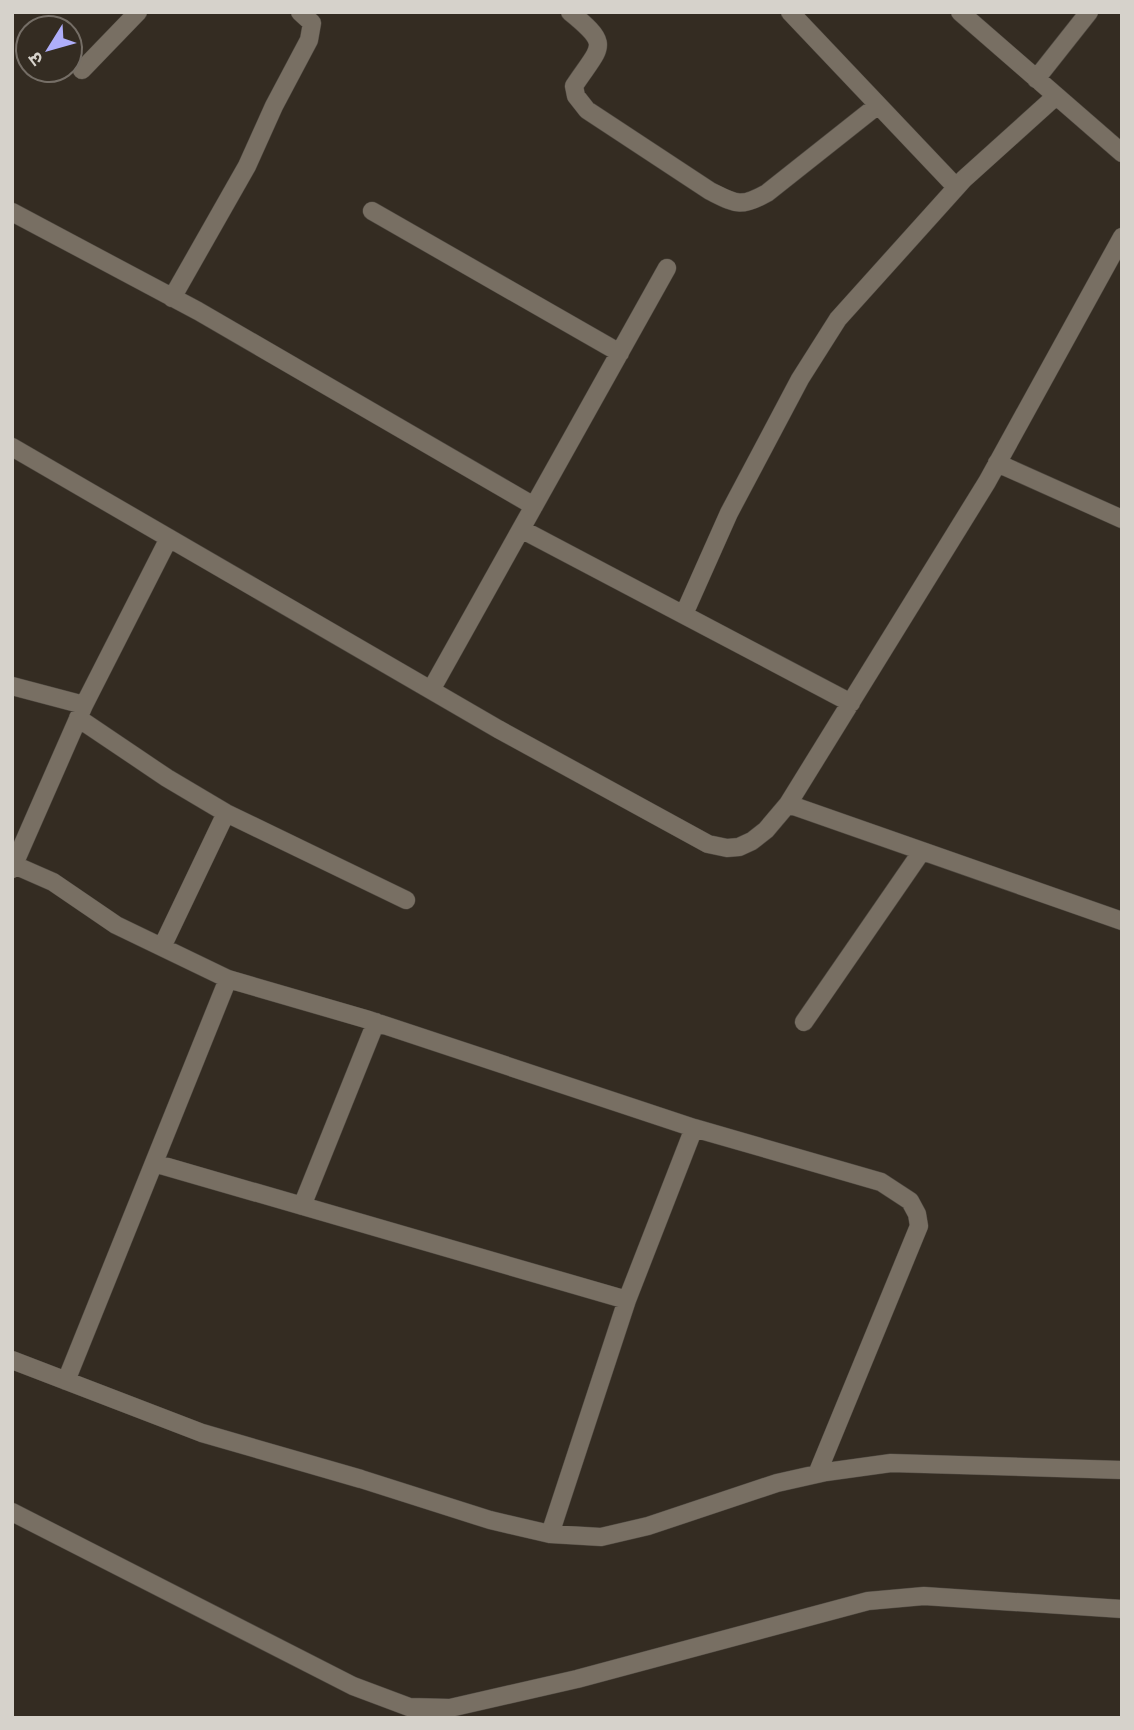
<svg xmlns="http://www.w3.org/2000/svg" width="1134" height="1730" viewBox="0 0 1134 1730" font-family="Arial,'Noto Sans Devanagari',sans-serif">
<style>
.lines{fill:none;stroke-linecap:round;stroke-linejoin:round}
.minor-casing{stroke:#4f4941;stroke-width:19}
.minor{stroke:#786f63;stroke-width:18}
</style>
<rect width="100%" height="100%" fill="#342c22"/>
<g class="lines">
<!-- minor casing -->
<g class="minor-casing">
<path id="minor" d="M570,12C612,46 601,45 574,86L576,96L587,110L710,191C736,204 740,208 767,193L878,105
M790,12L956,187
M960,12L1122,153
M82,70L138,12
M1036,79L1089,12
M372,211L620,353
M12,212L198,311L534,506
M172,298L247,166L274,106L309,40L312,23L300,12
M12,447L498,729L708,844L727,848L739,847L752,841L766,830L788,804L987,482L1122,237
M997,463L1122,519
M521,529L851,703
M684,614L729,513L800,379L838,319L964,179L1056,96
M12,686L84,705
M431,690L667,268
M78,718L167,778L226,813L406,900
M788,804L1122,921
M12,864L53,882L116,925L228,979L369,1020L694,1128L881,1182L910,1201L917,1214L919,1226L817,1474
M12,869L84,705L169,538
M162,947L226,813
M804,1022L922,851
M154,1163L627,1300
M302,1206L376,1022
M12,1360L202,1433L361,1479L490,1520L550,1534L601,1537L648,1526L777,1483L826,1472L891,1463L1122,1470
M66,1381L228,979
M12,1512L353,1686L409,1707L450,1708L577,1679L868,1601L924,1596L1122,1609
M550,1534L627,1300L694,1128"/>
</g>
<!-- minor -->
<use href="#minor" class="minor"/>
</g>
<!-- border -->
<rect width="1134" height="1730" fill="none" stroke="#d6d2cb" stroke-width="28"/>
<!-- north arrow -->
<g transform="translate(49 49) rotate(233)"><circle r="33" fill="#342c22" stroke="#756e66" stroke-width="2"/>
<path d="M0-5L12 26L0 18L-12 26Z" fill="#afaefa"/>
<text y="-10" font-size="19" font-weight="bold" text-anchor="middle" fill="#d6d2cb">उ</text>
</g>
</svg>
